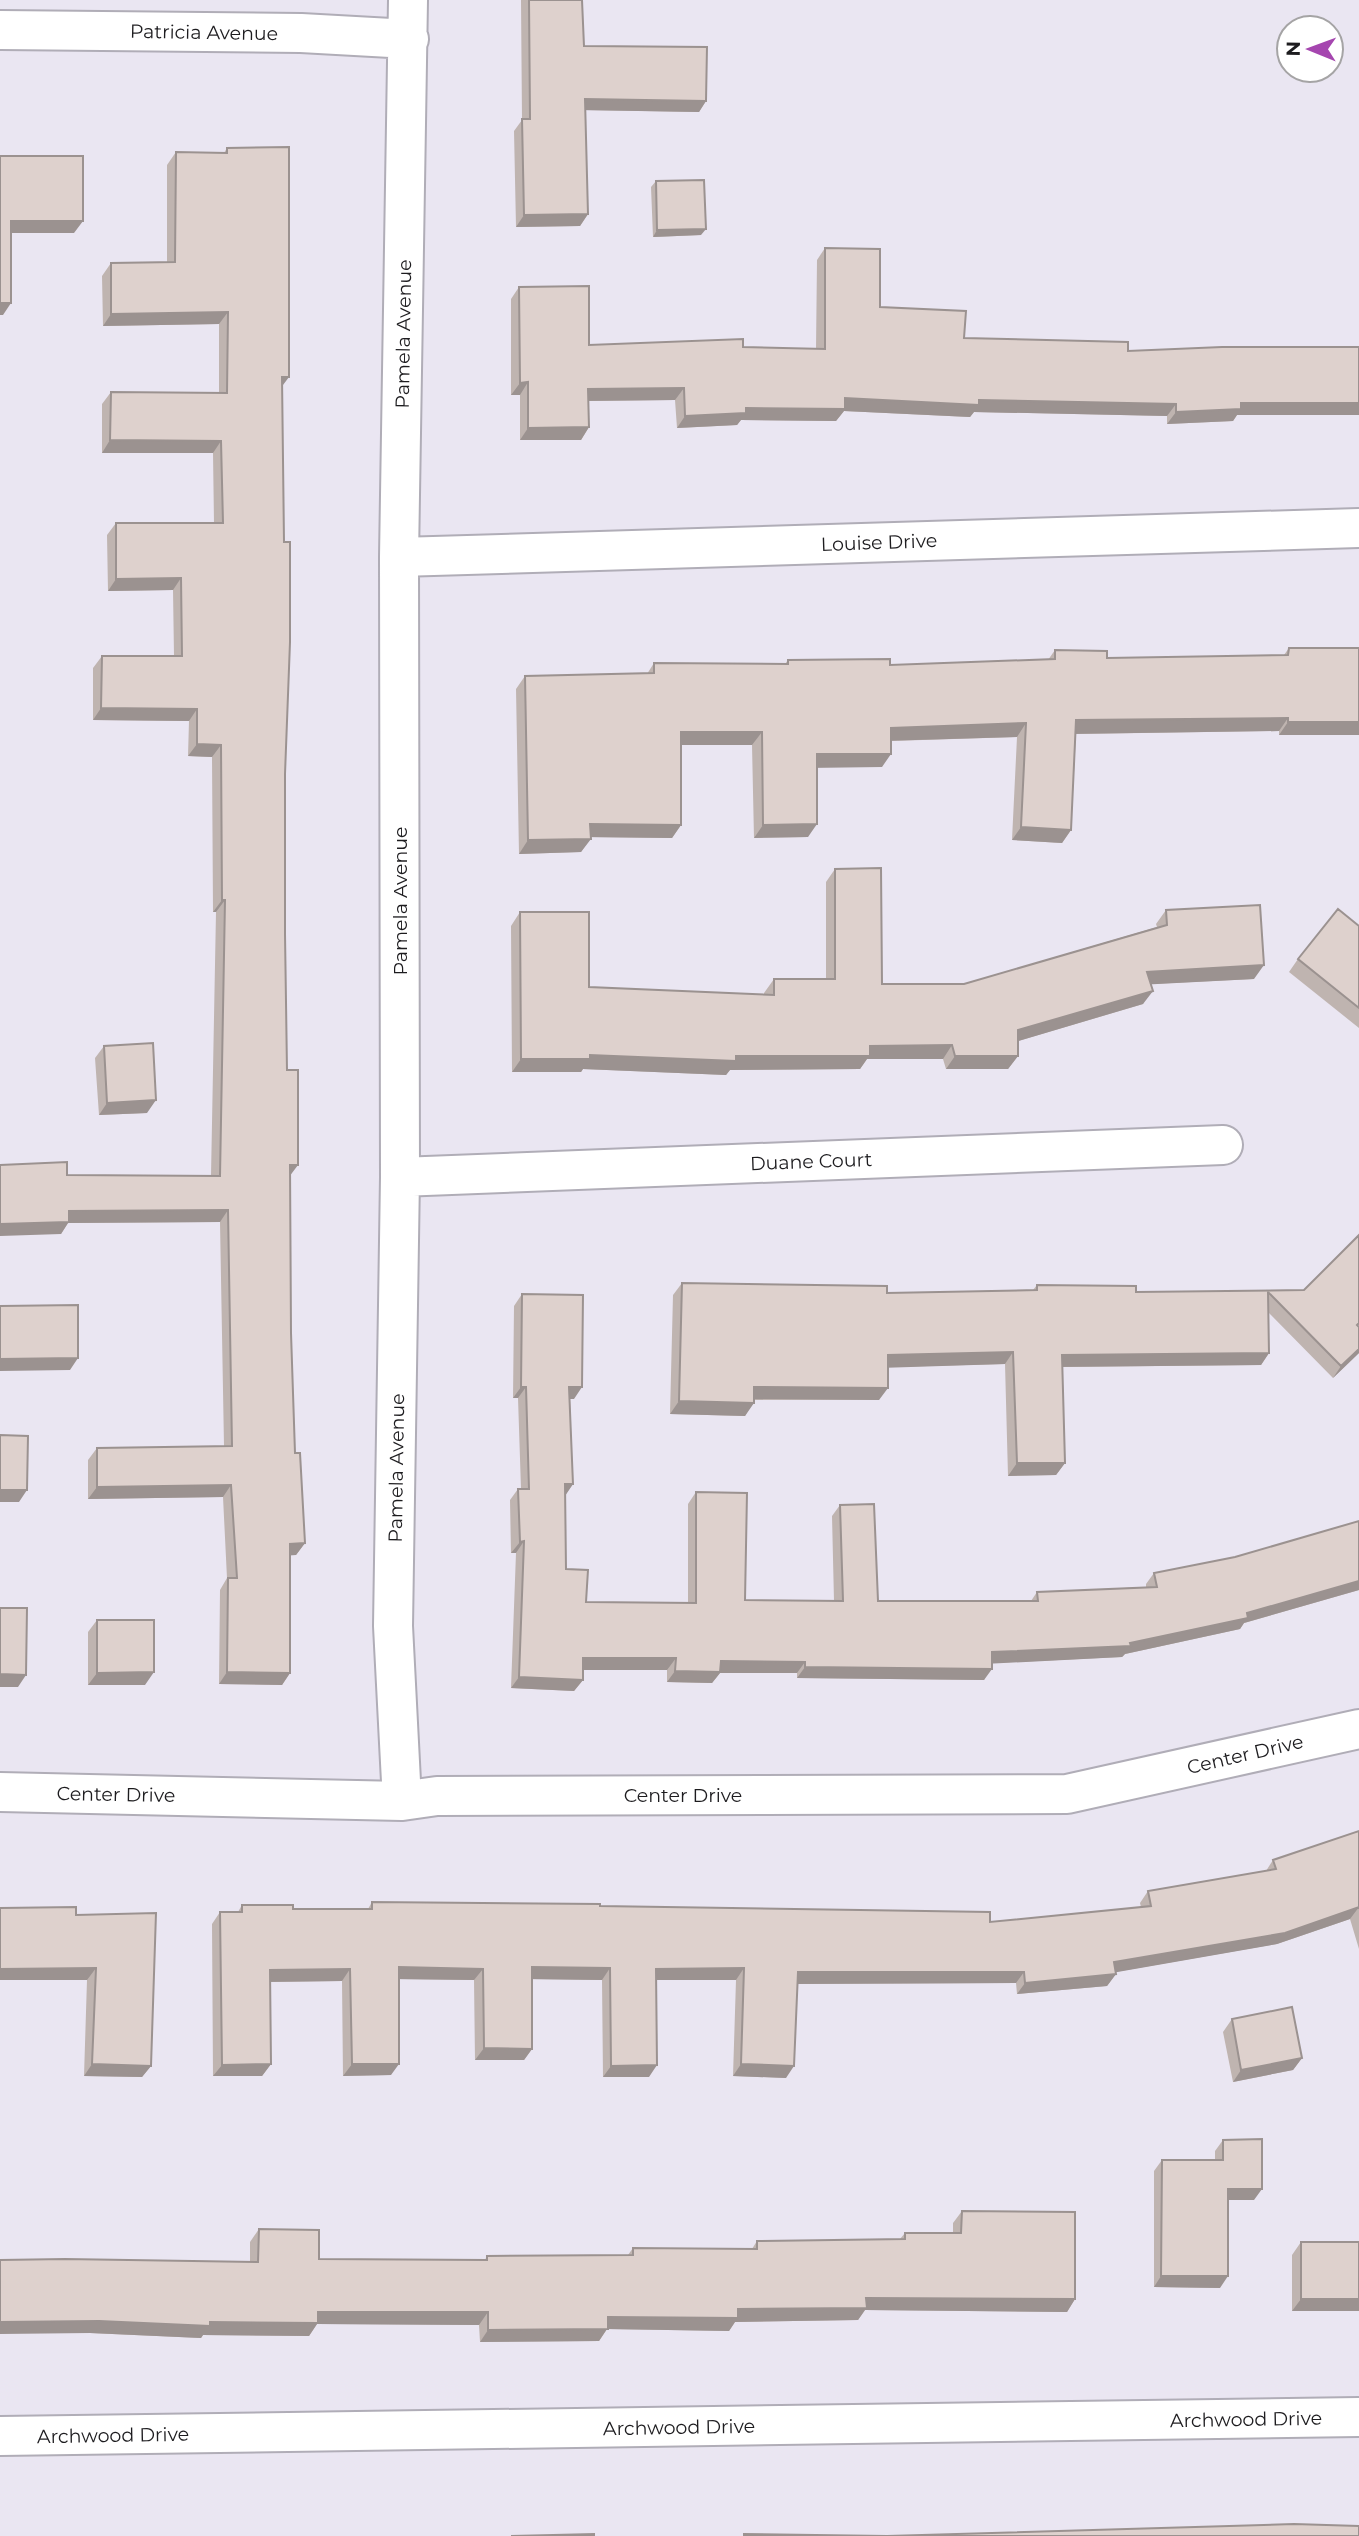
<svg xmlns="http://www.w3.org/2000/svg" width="1359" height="2536" viewBox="0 0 1359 2536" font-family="Montserrat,sans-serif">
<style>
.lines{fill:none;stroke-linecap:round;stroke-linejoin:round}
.minor-casing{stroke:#b0adb7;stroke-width:42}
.minor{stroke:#fff;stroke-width:38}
.wall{fill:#bfb4b0}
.shaded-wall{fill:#9b9290}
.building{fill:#ded1cd;stroke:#9b9290;stroke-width:2}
.labels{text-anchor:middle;stroke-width:6;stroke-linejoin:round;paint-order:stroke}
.street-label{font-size:19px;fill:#1d1c1f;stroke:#fff}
</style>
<rect width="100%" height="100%" fill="#eae6f2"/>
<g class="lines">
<!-- minor casing -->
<g class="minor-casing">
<path id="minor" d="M0,30L301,33L409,39
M399,557L1359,528
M400,1177L1223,1145
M0,1792L402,1801L437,1796L1067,1794L1359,1729
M402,1801L393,1626L400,1177L399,557L408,0
M0,2436L1359,2417"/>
</g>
<!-- minor -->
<use href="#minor" class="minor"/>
</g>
<!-- wall -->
<path class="wall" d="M521,0H582L584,46L706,101L699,112L585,110L588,214L580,226L516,227L514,131L522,120Z
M227,148L282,386L285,774V934L287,1070L290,1176L291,1333L295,1453L305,1543L296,1555H290V1673L282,1685L219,1684L220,1590L227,1578L223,1497L88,1499V1460L97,1448L224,1446L220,1222L68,1223L61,1234L67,1175L211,1176L216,912H213L212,757L188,756L189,721L93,720V668L102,656H174L173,590L108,591L107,535L116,523H214L213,453H102V404L111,392L219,393V324L103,326L102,276L111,263H167V165L176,152L224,153Z
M656,181L701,235L653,237L651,187Z
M825,248L880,307L964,338L1128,351L1237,415L1233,421L1167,424V416L974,412L970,417L844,411L836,421L741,420L737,425L677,428L675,400L589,401V427L581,440H520V395H511V299L519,287L589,345L816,349L817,260Z
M1289,648H1359V735H1279V731L1076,734L1071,830L1062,843L1012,840L1017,737L891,741L882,767H817L808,837L754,838L752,745H681V825L672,838L591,837L581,852L519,854L516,689L525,676L647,674L654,663L785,664L788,660L890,665L1048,660L1055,650L1107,658L1284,655Z
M835,869L882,984H964L1157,927L1156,924L1166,910L1254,979L1151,984L1143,1004L1018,1041V1056L1008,1069H946L943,1059H867L860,1069L730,1070L726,1075L583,1069L581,1072H512L511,926L520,912L589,987L764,995V993L774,979H826V882Z
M1359,926V1028L1289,972L1298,959Z
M104,1046L147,1113L99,1115L95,1058Z
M1359,1235V1353L1333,1378L1269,1313V1353L1261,1365L1062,1367L1065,1463L1056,1475L1008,1476L1005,1364L888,1367L879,1400H754L745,1416L670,1414L673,1295L682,1283L887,1293L1033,1290L1037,1285L1136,1292L1304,1290Z
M522,1294L574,1399H570L573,1484L565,1495L566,1569L586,1602L688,1603V1504L696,1492L745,1600L834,1601L832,1516L840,1505L878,1601H1031L1037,1592L1146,1587V1584L1154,1573L1235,1557L1359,1521V1590L1244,1623L1240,1629L1125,1654L1122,1657L992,1663L984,1680L797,1678V1673H720L712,1683L667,1682V1670H583V1680L574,1691L511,1688L516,1553H511L510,1500L518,1489H521L518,1398H513L514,1306Z
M97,1620L145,1685H88V1632Z
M1359,1831V1949L1350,1919L1277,1944L1115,1972L1116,1974L1107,1986L1017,1994L1016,1983L798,1984L786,2078L733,2076L736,1980H656L649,2077H603L602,1980L532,1979V2049L524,2060H475L474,1980L399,1979L391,2075L343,2076L342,1981L270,1982L271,2064L262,2076H213L212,1924L220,1912H238L242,1905L293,1909H368L372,1902L600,1906L990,1922L1141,1907L1140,1903L1148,1891L1266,1871L1273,1860Z
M0,1908L76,1915L151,2066L142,2077L84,2076L87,1980H0Z
M1232,2019L1302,2058L1293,2070L1233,2082L1223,2032Z
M1223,2140L1254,2200H1228L1220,2288L1154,2287V2171L1162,2160H1215V2151Z
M962,2211L1075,2299L1067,2312L865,2310L858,2320L735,2322L729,2331L607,2329L599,2341L480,2342L479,2325L317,2324L309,2336L203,2335L201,2338L90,2333L250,2262V2242L259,2229L319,2259L485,2260L487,2256L628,2255L633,2248L752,2249L757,2241L900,2239L905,2233H953V2223Z
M1301,2242H1359V2311H1292V2255Z"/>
<!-- shaded-wall -->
<path class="shaded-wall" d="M585,99L706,101L699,112L577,110Z
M588,214L580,226L516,227L524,215Z
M11,221H83L74,233H3Z
M706,229L701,235L653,237L657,230Z
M0,303H11L3,315H0Z
M228,312L219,324L103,326L111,314Z
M282,377H289L280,389Z
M528,382L520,395H511L520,383Z
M684,388L675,400L580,401L588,389Z
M845,398L979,400L1176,404L1167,416L974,412L970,417L844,411L836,421L741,420L737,425L677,428L685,416L746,408Z
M1241,403H1359V415H1237L1233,421L1167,424L1176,412Z
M589,427L581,440H520L528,428Z
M110,440L221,441L213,453H102Z
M181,578L173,590L108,591L116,579Z
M101,708L197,709L189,721L93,720Z
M1288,718L1279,731L1067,734L1076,720Z
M1288,722H1359V735H1279Z
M1026,723L1017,737L881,741L891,728Z
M681,732H762L752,745H672Z
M197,744L221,745L212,757L188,756Z
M817,754H891L882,767L807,768Z
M590,824L681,825L672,838L581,837Z
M817,824L808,837L754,838L763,825Z
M1021,827L1071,830L1062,843L1012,840Z
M591,839L581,852L519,854L528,840Z
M222,900H225L216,912H213Z
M1264,965L1254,979L1138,985L1147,972Z
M1153,991L1143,1004L1008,1044L1018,1030Z
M952,1045L943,1059H867L860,1069L730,1070L726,1075L583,1069L581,1072H512L521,1059L590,1055L736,1056L870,1046Z
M955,1056H1018L1008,1069H946Z
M156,1100L147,1113L99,1115L107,1103Z
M290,1165H298L289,1177Z
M228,1210L220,1222L68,1223L61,1234L0,1236V1224L69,1211Z
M1359,1349V1353L1333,1378L1341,1366Z
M1013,1352L1005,1364L879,1368L888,1355Z
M1269,1353L1261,1365L1053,1367L1062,1355Z
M78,1358L70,1370L0,1371V1359Z
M521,1387H526L518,1398H513Z
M569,1387H582L574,1399H561Z
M754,1387L888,1388L879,1400L746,1399Z
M679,1401L754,1403L745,1416L670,1414Z
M1017,1463H1065L1056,1475L1008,1476Z
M565,1484H573L565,1496Z
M231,1485L223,1497L88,1499L97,1487Z
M0,1490H27L19,1502H0Z
M524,1541L516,1553H511L520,1542Z
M305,1543L296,1555L282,1556L290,1544Z
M1359,1581V1590L1244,1623L1240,1629L1125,1654L1122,1657L984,1664L992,1652L1130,1643L1247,1613Z
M583,1658H676L667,1670H575Z
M721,1661L805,1662L797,1673H720L712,1683L667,1682L675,1671Z
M805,1667L992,1669L984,1680L797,1678Z
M154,1672L145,1685H88L97,1673Z
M227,1672L290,1673L282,1685L219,1684Z
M0,1674L26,1675L18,1687H0Z
M519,1677L583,1680L574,1691L511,1688Z
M1359,1907L1350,1919L1277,1944L1106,1974L1114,1962Z
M399,1967L483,1969L474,1980L391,1979Z
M532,1967L610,1968L602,1980L524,1979Z
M96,1968L87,1980H0V1969Z
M744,1968L736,1980H648L656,1969Z
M350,1969L342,1981L262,1982L270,1970Z
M798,1972H1024L1016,1983L790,1984Z
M1116,1974L1107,1986L1017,1994L1025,1983Z
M484,2048L532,2049L524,2060H475Z
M1302,2058L1293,2070L1233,2082L1241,2070Z
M92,2064L151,2066L142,2077L84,2076Z
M271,2064L262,2076H213L222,2065Z
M352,2064H399L391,2075L343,2076Z
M741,2064L794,2066L786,2078L733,2076Z
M657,2065L649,2077H603L611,2066Z
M1228,2189H1262L1254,2200H1220Z
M1161,2276H1228L1220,2288L1154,2287Z
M866,2298L1075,2299L1067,2312L865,2310L858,2320L735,2322L729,2331L607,2329L599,2341L480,2342L488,2330L608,2317L738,2309Z
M1301,2299H1359V2311H1292Z
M318,2312H488L479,2325L317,2324L309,2336L203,2335L201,2338L90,2333L0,2334V2322L99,2321L210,2322Z"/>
<!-- building -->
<path class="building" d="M529,0H582L584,46L707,47L706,101L585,99L588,214L524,215L522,119H530Z
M289,147V377H282L284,542H290V642L285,774V934L287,1070H298V1165H290L291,1333L295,1453H300L305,1543L290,1544V1673L227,1672L228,1578H237L231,1485L97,1487V1448L232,1446L228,1210L69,1211V1222L0,1224V1165L67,1162V1175L220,1176L225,900H222L221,745L197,744V709L101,708L102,656H182L181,578L116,579V523H223L221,441L110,440L111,392L227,393L228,312L111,314V263L175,262L176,152L227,153V148Z
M0,156H83V221H11V303H0Z
M704,180L706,229L657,230L656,181Z
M825,248L880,249V307L966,311L964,338L1128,342V351L1222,347H1359V403H1241V409L1176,412V404L979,400V405L845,398V409L746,408V413L685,416L684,388L588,389L589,427L528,428V382L520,383L519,287L589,286V345L743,339V347L825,349Z
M1289,648H1359V722H1288V718L1076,720L1071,830L1021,827L1026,723L891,728V754H817V824L763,825L762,732H681V825L590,824L591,839L528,840L525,676L654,673V663L788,664V660L890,659V665L1055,659V650L1107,651V658L1288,655Z
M881,868L882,984H964L1167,925L1166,910L1260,905L1264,965L1147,972L1153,991L1018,1030V1056H955L952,1045L870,1046V1056H736V1061L590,1055V1059H521L520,912H589V987L774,995V979H835V869Z
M1338,909L1359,926V1008L1298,959Z
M153,1043L156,1100L107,1103L104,1046Z
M1359,1235V1323L1357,1325L1359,1327V1349L1341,1366L1268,1292L1269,1353L1062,1355L1065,1463H1017L1013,1352L888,1355V1388L754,1387V1403L679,1401L682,1283L887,1286V1293L1037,1290V1285L1136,1286V1292L1304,1290Z
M522,1294L583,1295L582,1387H569L573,1484H565L566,1569L588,1570L586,1602L696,1603V1492L747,1493L745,1600L843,1601L840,1505L874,1504L878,1601H1038L1037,1592L1157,1587L1154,1573L1235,1557L1359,1521V1581L1247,1613L1248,1618L1130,1643L1131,1646L992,1652V1669L805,1667V1662L721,1661L720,1672L675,1671L676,1658H583V1680L519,1677L524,1541L520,1542L518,1489H529L526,1387H521Z
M78,1305V1358L0,1359V1306Z
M0,1435L28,1436L27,1490H0Z
M0,1608H27L26,1675L0,1674Z
M97,1620H154V1672L97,1673Z
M1359,1831V1909V1907L1285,1933L1114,1962L1116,1974L1025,1983L1024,1972H798L794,2066L741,2064L744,1968L656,1969L657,2065L611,2066L610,1968L532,1967V2049L484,2048L483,1969L399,1967V2064H352L350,1969L270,1970L271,2064L222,2065L220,1912H242V1905H293V1909H372V1902L600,1904V1906L990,1912V1922L1151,1906L1148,1891L1276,1869L1273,1860Z
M76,1907V1915L156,1913L151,2066L92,2064L96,1968L0,1969V1908Z
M1292,2007L1302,2058L1241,2070L1232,2019Z
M1262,2139V2189H1228V2276H1161L1162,2160H1223V2140Z
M962,2211L1075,2212V2299L866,2298L867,2308L738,2309V2318L608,2317V2329L488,2330V2312H318V2323L210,2322V2326L99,2321L0,2322V2260L65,2259L258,2262L259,2229L319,2230V2259L487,2260V2256L633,2255V2248L757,2249V2241L905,2239V2233H961Z
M1301,2242H1359V2299H1301Z
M1294,2524L1359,2526V2536H744V2534L887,2536Z
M594,2534V2536H511Z"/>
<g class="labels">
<!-- street labels -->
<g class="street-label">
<text transform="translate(204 32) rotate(1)" y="7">Patricia Avenue</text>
<text transform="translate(403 334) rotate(-89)" y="7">Pamela Avenue</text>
<text transform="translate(879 542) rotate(-2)" y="7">Louise Drive</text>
<text transform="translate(400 901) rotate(-90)" y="7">Pamela Avenue</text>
<text transform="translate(811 1161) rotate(-2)" y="7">Duane Court</text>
<text transform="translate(396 1468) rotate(-89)" y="7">Pamela Avenue</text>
<text transform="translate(1245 1754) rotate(-13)" y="7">Center Drive</text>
<text transform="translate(116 1794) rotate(1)" y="7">Center Drive</text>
<text x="683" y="1802">Center Drive</text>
<text transform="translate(1246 2419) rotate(-1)" y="7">Archwood Drive</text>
<text transform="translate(679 2427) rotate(-1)" y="7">Archwood Drive</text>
<text transform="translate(113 2435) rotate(-1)" y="7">Archwood Drive</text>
</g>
</g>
<!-- north arrow -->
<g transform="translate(1310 49) rotate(271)"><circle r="33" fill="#ffffff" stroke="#a5a4a5" stroke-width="2"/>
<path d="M0-5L12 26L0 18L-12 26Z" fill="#a546af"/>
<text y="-10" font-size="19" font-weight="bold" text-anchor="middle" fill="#1d1c1f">N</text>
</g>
</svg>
